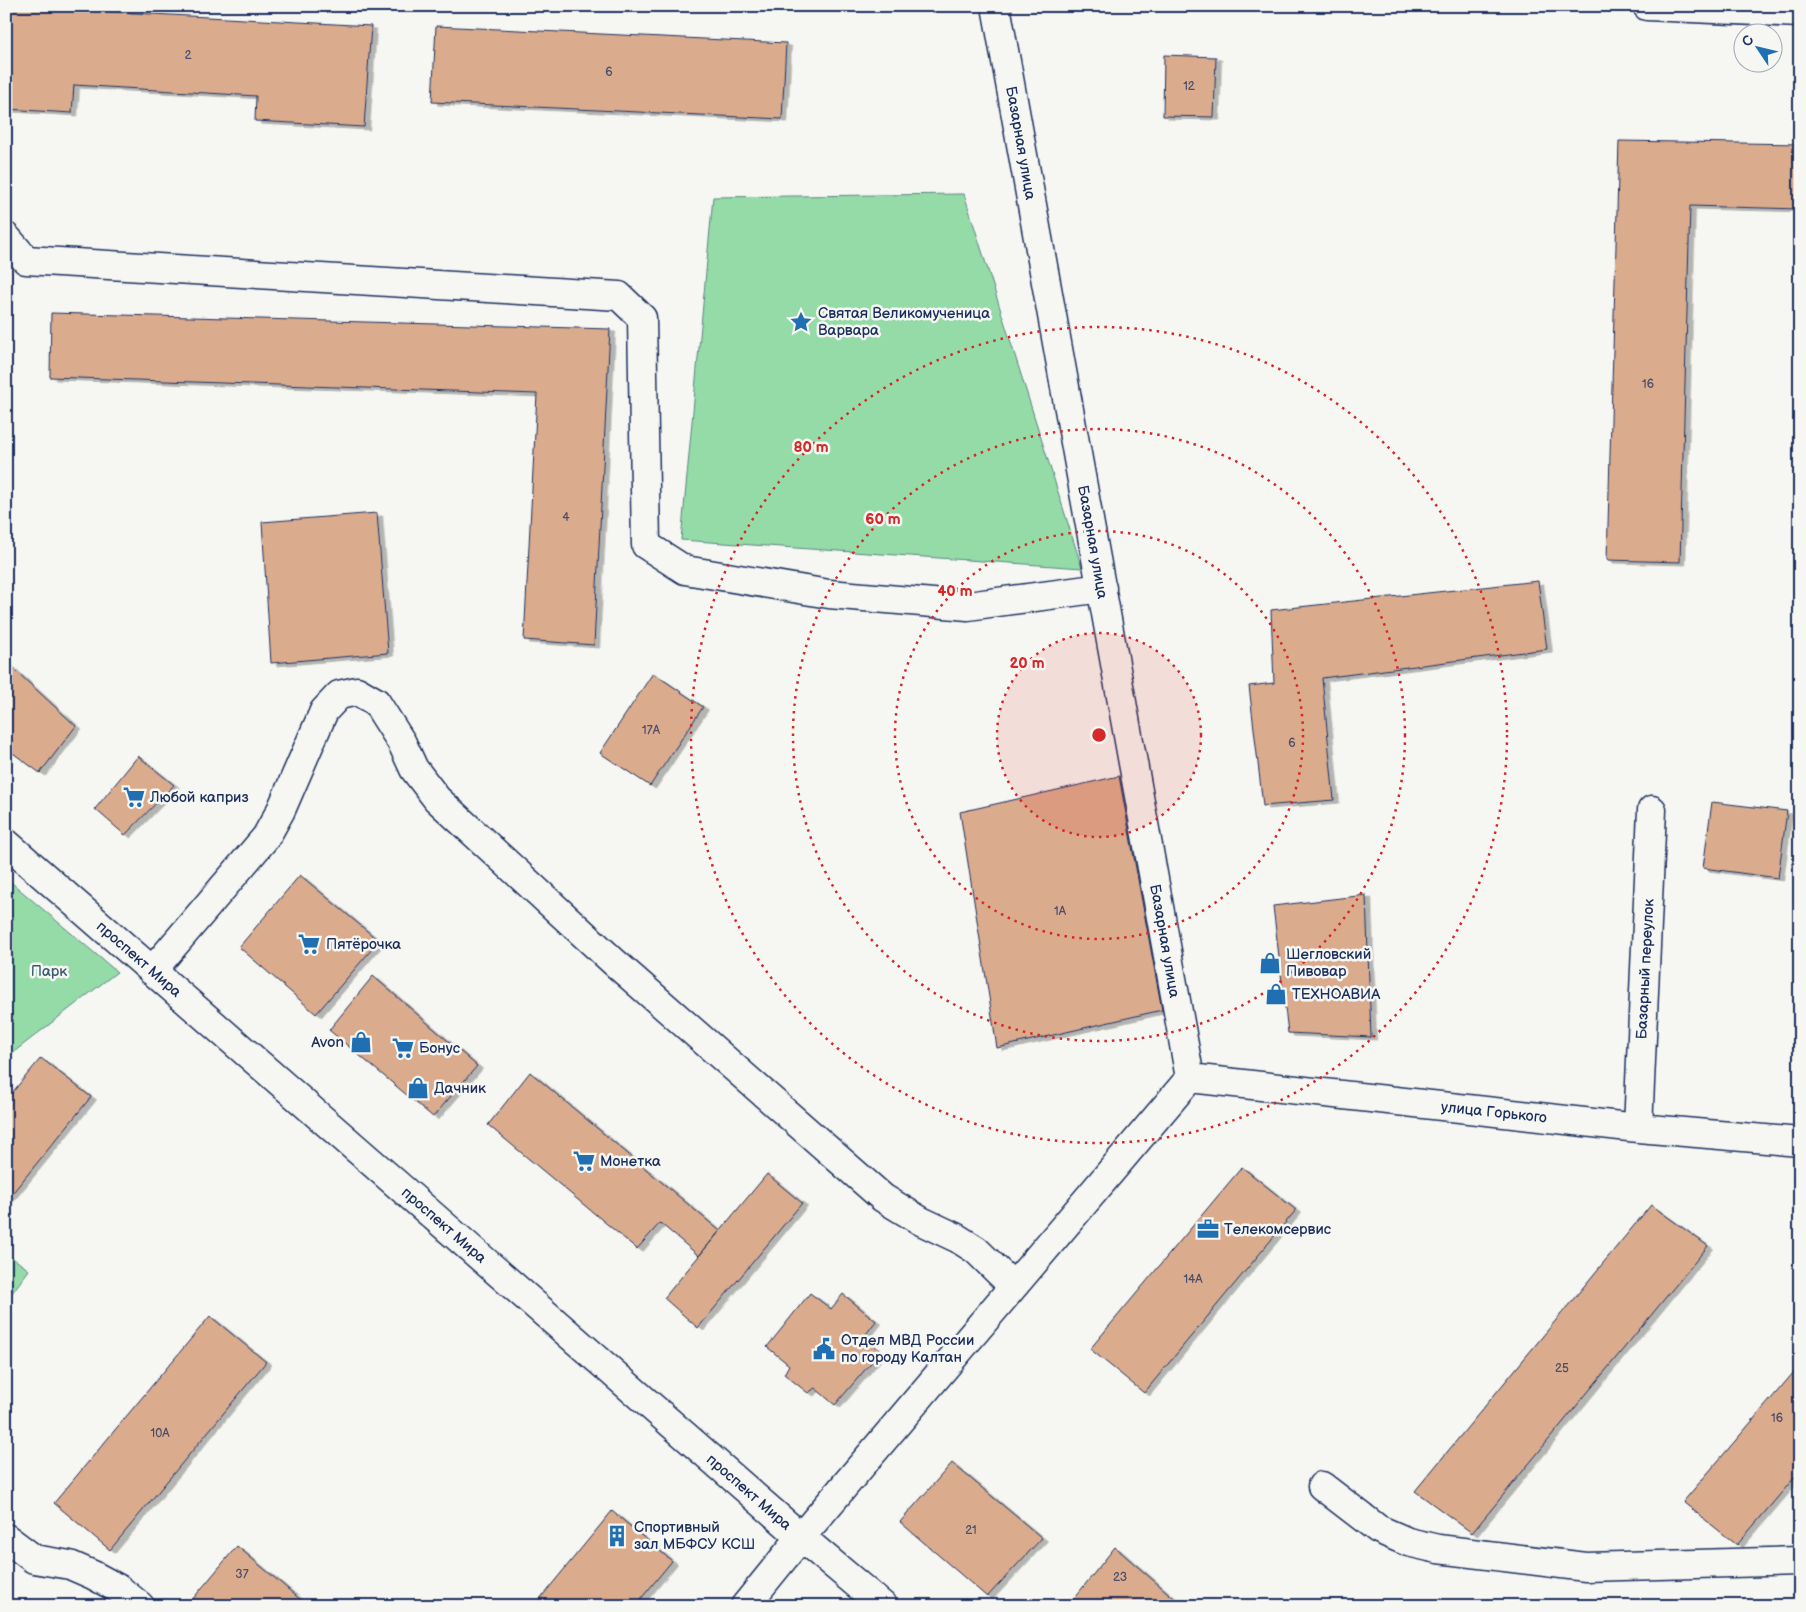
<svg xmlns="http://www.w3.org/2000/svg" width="1806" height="1612" viewBox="0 0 1806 1612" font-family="'Balsamiq Sans',sans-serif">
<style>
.green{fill:#95dba8;stroke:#588583}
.building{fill:#dbab8d;stroke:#1b2f5e;filter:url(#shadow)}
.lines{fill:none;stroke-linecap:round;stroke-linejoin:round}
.minor-casing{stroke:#1b2f5e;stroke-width:31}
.minor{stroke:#f6f6f2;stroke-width:28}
.ring{fill:none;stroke:#d62828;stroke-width:2.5;stroke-dasharray:2.5 5}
.labels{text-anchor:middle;stroke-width:5;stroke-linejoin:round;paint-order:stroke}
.number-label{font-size:12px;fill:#4b4e6a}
.street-label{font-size:15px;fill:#1b2f5e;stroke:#f6f6f2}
.poi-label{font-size:15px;fill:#1b2f5e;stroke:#f6f6f2;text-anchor:start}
.park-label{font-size:15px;fill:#3a5a70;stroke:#f6f6f2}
.centre{fill:#d62828;stroke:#f6f6f2;stroke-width:2.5}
.ring-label{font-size:15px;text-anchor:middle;font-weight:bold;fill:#d62828;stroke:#f6f6f2;stroke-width:5;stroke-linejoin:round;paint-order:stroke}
</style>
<defs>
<filter id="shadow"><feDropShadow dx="5.5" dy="3" stdDeviation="0" flood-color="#0004"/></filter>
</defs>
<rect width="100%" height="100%" fill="#f6f6f2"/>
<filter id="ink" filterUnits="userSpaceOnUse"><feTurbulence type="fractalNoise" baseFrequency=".02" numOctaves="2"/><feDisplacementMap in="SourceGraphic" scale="10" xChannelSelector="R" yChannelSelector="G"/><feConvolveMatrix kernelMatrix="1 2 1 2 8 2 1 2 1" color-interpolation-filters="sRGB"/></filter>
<g filter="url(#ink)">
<!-- green -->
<path class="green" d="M964,194L1082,568L681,540L713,197Z
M6,878L117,972L6,1058Z
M6,1253L29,1270L6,1301Z"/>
<!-- building -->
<path class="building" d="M6,6L371,26L364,127L255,121L256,96L74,85L72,113L6,109Z
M436,26L786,43L782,119L432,102Z
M1164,55L1216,57L1214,117L1163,116Z
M1619,141L1800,144V209L1690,206L1680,562L1607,560Z
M51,313L610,329L594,645L524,640L537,394L50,377Z
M377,513L388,653L271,663L262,522Z
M1538,581L1547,649L1322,678L1334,800L1263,806L1249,686L1274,683L1271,610Z
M6,662L76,726L40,773L6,748Z
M653,673L703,707L650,786L600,753Z
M138,756L174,785L125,835L95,809Z
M1119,776L1162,1010L997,1048L960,812Z
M1712,802L1787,811L1778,878L1703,868Z
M300,875L379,941L316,1014L239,947Z
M1366,895L1371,1037L1288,1033L1273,906Z
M373,976L477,1066L433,1117L329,1030Z
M41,1058L91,1097L6,1201V1100Z
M530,1072L720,1231L699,1256L660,1223L637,1249L488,1125Z
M1242,1167L1296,1210L1144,1393L1090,1349Z
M767,1174L802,1203L698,1328L664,1298Z
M1651,1205L1708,1246L1472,1533L1415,1491Z
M810,1293L831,1309L843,1294L876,1321L863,1338L881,1351L835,1405L815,1388L808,1393L784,1374L789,1365L767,1347Z
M210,1316L266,1362L110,1550L54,1503Z
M1800,1365V1471L1737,1545L1683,1502Z
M952,1463L1042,1538L987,1597L900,1522Z
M612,1511L672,1561L635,1606H534Z
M237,1546L308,1606H197L191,1601Z
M1115,1547L1183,1606H1068Z"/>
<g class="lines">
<!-- minor casing -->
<g class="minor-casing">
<path id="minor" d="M996,6L1190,1078
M1647,6L1800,13
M6,237L26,260L619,296L642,318L646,545L685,570L829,594L968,606L1102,588
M6,843L801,1537L883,1606
M152,971L266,837L281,810L324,711L339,695L357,691L376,702L402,743L414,769L437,799L614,962L883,1198L921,1221L957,1238L976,1250L1013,1286
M1190,1078L1638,1128L1800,1142
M1638,1128L1652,810
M1322,1486L1378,1529L1408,1542L1438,1549L1586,1567L1800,1561
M6,1538L34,1559L70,1565L93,1575L119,1589L140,1606
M745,1606L801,1537L1190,1078"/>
</g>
<!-- minor -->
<use href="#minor" class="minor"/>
</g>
</g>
<!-- distance rings -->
<circle cx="1099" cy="735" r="102" fill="#d62828" fill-opacity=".12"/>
<g class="ring">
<circle cx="1099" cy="735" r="102"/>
<circle cx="1099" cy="735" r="204"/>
<circle cx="1099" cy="735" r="306"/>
<circle cx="1099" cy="735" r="408"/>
</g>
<!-- icons -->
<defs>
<g id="sight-bare" transform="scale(1.725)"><path d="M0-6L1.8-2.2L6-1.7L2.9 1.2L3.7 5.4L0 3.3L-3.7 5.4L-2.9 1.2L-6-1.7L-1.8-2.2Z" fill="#1f6fb2" stroke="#f6f6f2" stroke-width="2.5" paint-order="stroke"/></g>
<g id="supermarket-bare" transform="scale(1.725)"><path d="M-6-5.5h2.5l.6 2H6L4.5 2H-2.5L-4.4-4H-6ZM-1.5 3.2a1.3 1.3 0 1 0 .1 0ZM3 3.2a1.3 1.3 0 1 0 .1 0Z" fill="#1f6fb2" stroke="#f6f6f2" stroke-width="2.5" paint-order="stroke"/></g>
<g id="shop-bare" transform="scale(1.725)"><path d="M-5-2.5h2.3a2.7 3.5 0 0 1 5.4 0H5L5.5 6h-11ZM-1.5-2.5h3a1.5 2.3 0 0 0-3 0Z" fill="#1f6fb2" stroke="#f6f6f2" stroke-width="2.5" paint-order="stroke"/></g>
<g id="office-bare" transform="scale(1.725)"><path d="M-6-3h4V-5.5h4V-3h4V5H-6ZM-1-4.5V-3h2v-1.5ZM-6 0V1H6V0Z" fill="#1f6fb2" stroke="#f6f6f2" stroke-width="2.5" paint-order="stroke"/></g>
<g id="civic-bare" transform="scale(1.725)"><path d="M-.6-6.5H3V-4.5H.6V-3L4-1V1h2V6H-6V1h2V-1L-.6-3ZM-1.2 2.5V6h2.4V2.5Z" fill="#1f6fb2" stroke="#f6f6f2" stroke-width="2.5" paint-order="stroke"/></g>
<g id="building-bare" transform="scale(1.725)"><path d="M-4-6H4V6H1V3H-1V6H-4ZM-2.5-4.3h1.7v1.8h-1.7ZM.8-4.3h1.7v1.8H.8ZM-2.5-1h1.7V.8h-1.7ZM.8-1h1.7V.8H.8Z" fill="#1f6fb2" stroke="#f6f6f2" stroke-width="2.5" paint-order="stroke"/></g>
</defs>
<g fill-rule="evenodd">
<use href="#sight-bare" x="801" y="322"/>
<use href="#supermarket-bare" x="134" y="797"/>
<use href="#supermarket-bare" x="309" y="944"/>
<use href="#shop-bare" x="1270" y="963"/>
<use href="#shop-bare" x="1276" y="994"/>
<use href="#shop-bare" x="361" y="1042"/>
<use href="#supermarket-bare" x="403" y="1048"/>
<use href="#shop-bare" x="418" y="1088"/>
<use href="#supermarket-bare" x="584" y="1161"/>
<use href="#office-bare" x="1208" y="1229"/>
<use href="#civic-bare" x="824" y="1349"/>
<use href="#building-bare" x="617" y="1536"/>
</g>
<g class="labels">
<!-- number labels -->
<g class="number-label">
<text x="188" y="59">2</text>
<text x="609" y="76">6</text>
<text x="1189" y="90">12</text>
<text x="1648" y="388">16</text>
<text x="566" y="521">4</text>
<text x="651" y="734">17А</text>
<text x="1292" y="747">6</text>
<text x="1060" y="915">1А</text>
<text x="1193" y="1283">14А</text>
<text x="1562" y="1372">25</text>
<text x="1777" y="1422">16</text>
<text x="160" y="1437">10А</text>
<text x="971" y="1534">21</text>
<text x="242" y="1578">37</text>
<text x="1120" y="1581">23</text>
</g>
<!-- street labels -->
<g class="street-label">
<text transform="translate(1021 143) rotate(80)" y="5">Базарная улица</text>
<text transform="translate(1093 542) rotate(80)" y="5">Базарная улица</text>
<text transform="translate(1165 941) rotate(80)" y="5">Базарная улица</text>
<text transform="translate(139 959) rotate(41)" y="5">проспект Мира</text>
<text transform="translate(1645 969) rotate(-87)" y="5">Базарный переулок</text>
<text transform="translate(1494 1112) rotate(6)" y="5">улица Горького</text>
<text transform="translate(444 1225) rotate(41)" y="5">проспект Мира</text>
<text transform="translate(749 1492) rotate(41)" y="5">проспект Мира</text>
</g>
<!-- poi labels -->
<g class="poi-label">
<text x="818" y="318">Святая Великомученица<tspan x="818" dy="17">Варвара</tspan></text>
<text x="150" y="802">Любой каприз</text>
<text x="326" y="949">Пятёрочка</text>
<text x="1286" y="959">Шегловский<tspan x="1286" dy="17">Пивовар</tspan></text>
<text x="1292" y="999">ТЕХНОАВИА</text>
<text x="344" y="1047" text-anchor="end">Avon</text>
<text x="419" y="1053">Бонус</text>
<text x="434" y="1093">Дачник</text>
<text x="600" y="1166">Монетка</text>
<text x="1224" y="1234">Телекомсервис</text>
<text x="841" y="1345">Отдел МВД России<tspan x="841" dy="17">по городу Калтан</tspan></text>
<text x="634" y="1532">Спортивный<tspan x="634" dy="17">зал МБФСУ КСШ</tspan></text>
</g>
<!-- park labels -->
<g class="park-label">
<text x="49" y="976">Парк</text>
</g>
</g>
<circle cx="1099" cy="735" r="8" class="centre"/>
<g class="ring-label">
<text x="811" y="452">80 m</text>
<text x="883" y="524">60 m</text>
<text x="955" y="596">40 m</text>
<text x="1027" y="668">20 m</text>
</g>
<!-- margin -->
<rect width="1806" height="1612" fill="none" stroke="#f6f6f2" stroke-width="25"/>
<rect x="12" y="12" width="1781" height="1587" fill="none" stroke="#1b2f5e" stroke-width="2" filter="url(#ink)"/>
<!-- north arrow -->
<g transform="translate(1758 48) rotate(305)"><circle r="24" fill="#f6f6f2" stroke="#9ea6b7"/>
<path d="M0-4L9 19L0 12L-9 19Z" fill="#1f6fb2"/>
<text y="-8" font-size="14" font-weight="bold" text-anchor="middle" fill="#1b2f5e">С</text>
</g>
</svg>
